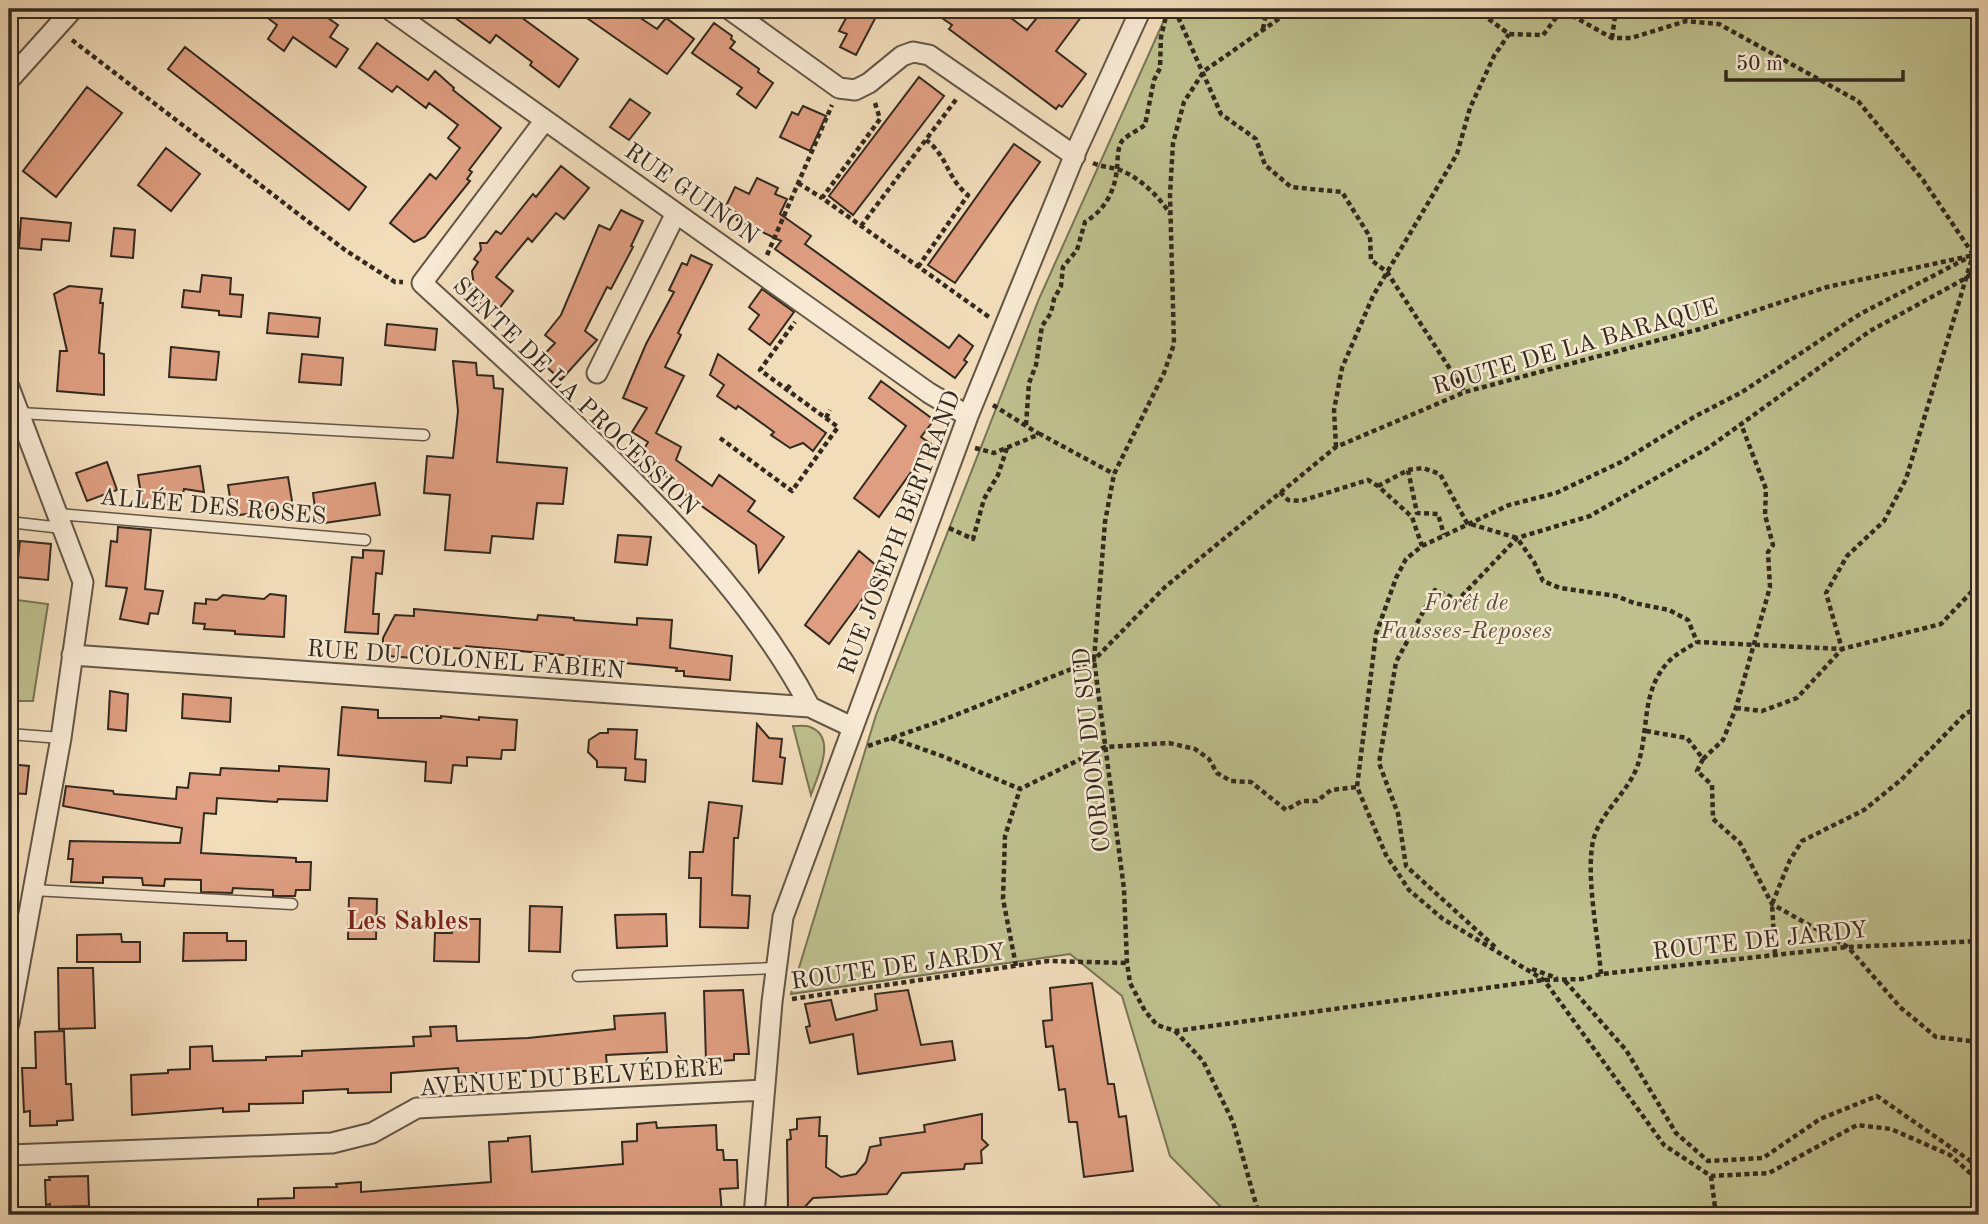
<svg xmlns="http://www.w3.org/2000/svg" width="1988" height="1224" viewBox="0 0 1988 1224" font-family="'Old Standard TT',serif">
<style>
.green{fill:#bec08e;stroke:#787456;stroke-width:2}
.building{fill:#df9e81;stroke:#33291f;stroke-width:2}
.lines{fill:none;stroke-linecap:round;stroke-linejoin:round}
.service-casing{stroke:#635646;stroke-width:13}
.minor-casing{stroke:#635646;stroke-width:23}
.path{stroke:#33291f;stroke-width:4.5;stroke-dasharray:5 3.5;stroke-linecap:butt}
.service{stroke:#f7e9d3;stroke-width:10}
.minor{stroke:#f7e9d3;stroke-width:19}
.labels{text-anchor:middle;stroke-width:5;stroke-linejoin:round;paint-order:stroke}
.street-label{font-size:24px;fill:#33291f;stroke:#f7e9d3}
.park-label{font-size:24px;font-style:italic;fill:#564f3b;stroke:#f7e9d3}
.neighbourhood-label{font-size:26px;font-weight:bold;fill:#7a1f14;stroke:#f7e9d3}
</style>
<rect width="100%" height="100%" fill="#f2ddbb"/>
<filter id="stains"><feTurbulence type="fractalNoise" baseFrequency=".00286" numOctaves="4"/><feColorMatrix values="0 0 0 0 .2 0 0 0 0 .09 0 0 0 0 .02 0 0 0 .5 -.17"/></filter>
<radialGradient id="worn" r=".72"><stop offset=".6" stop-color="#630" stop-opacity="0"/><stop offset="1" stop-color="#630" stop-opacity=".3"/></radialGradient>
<!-- green -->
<path class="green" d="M1169,9H1979V1215H1224L1221,1207L1170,1156L1122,996L1070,954L791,994L876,715L1039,299Z
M9,599L48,604L33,701H9Z
M793,726C798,726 806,725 810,727C838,737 817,777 811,795Z"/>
<!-- building -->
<path class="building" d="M256,9H315L338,25L330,37L348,49L336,67L293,37L284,51L268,39L277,25Z
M443,9H510L578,59L559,87L530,65L532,62L496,35L490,43Z
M574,9H627L657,29L666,18L694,39L667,74Z
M851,9H880L856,55L840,47L847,34L839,31Z
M929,9H999L1027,30L1044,9H1087L1056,51L1086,74L1062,107L1059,105L1056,109L949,29L952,25Z
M714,23L732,36L731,39L735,42L730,48L759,69L758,72L773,83L756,108L737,94L742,88L692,53Z
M377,43L428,80L435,71L454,88L453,90L501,128L469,170L472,172L467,179L470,181L425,237L414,242L390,223L430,174L436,179L460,148L448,138L458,125L429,103L426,108L397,86L392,92L359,68Z
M185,47L366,187L349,210L168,69Z
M919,77L944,96L853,215L829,196Z
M87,87L122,113L56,197L23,171Z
M630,99L650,113L629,140L610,127Z
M803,106L826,116L810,151L780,137L792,112L798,115Z
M1014,144L1040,162L955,283L928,265Z
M166,148L200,174L171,211L138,185Z
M561,166L589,188L564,219L556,213L532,242L528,238L496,277L513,291L498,310L489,303L485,307L469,294L474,287L472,271L478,262L474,259L481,250L480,243H487L496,231L501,234L533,194L536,197Z
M757,178L778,188L775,194L787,199L780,214L811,236L805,244L949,348L959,335L973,346L964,360L967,362L955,378L775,249L781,241L737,220L740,214L725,208L735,187L749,194Z
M621,210L643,221L631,246L633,247L611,289L607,287L585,331L597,340L561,380L539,360L555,343L545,335L561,315L599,225L610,230Z
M21,218L71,223L69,241L42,239L41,250L19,248Z
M114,228L135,230L133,258L111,256Z
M691,255L712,265L678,333L681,335L665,367L684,376L656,433L681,447L676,460L712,486L719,475L755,501L748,511L784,537L759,572L756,545L682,492L685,487L658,472L663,466L642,453L648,442L632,432L647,408L623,398L646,344L674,292L669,290L682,263L687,265Z
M202,275L231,278L230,294L243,295L241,317L219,315V311L182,307L184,290L200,292Z
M69,286L102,289L100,303H103L99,353L104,354V395L57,391L60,351H67L54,294Z
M762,289L794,312L770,345L749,329L759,315L749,307Z
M269,313L320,318L318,337L267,333Z
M387,324L437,329L435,350L385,345Z
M171,347L219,352L216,380L169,377Z
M302,354L343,358L341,385L299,382Z
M718,354L826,433L813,451L803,443L790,448L771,435L774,432L738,406L736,409L717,396L724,385L710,375Z
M453,361L476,363L477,375L493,376L494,388L503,389L497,462L567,468L563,504L537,503L533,539L492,536L490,553L445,550L450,495L424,493L427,456L453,458L458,411Z
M881,381L934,420L921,437L931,444L879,517L854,498L906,426L869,398Z
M107,462L117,490L87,501L76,473Z
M200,466L204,492L184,489L181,502L143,508L138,475Z
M288,477L293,507L233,516L228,485Z
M375,483L380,515L317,524L313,493Z
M118,527L151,530L145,589L163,591L158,614L150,613L148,624L120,619L127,588L106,586L111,541L117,542Z
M618,535L651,537L647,565L615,562Z
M20,541L51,544L48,580L16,577Z
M363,550L384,551L382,574L376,573L373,614H379L378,634L345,632L352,557L363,558Z
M859,551L883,571L829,644L805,625Z
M270,594L286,596L284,637L235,634V631L204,629L205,624L193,623L195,603L206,604V599L217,600L223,595L264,599Z
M414,609L537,620L538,615L574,618V620L637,625V618L672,620L670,648L732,656L730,680L684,676V671H676L677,668L614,662L596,658L466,646V649L414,645L413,658L388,656V651L383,650V638L395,615L414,616Z
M110,691L128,694L126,731L108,729Z
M183,694L231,698L230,722L182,718Z
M342,707L378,710V718H441V716L479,720V717L517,720L515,750H502L501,759L467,757V766L453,765L451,783L425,781L426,762L338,755Z
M757,724L769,738L782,739L780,757L785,758L782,784L753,781Z
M608,729L637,730L635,759L646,760L645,782L625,780L626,768L597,767V761L588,752L589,740L600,733H608Z
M9,764L29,766L26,794L9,793Z
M279,766L329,769L327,801L278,799L277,802L217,798L216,814L204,813L201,853L296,858V862H311L310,890H296L295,896H273V890L233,888L232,893L201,892V880L165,879L164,886L143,885L142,878L103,877V883L71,882L73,859H68L70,841L180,843L182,828L63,806L66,786L113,791L114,794L176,799L177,787L188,788L190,773L220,775L221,768L279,771Z
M709,802L742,806L738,838H734L732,895L750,896L748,928L700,927L701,878H689L690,852H703Z
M349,898L377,899L376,939H348Z
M530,906L562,907L560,952L529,951Z
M666,914L667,946L617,948L615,915Z
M453,919H480L479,962L434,961L435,933H452Z
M184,933H227V941H246V960L183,961Z
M121,934L122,942H140V962H77V935Z
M58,968H93L95,1028L59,1029Z
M1092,983L1108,1084H1114L1119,1117L1126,1116L1133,1171L1084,1177L1077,1122H1069L1065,1089L1059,1090L1053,1046L1046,1047L1043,1021L1052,1020L1050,988Z
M743,990L749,1054H734V1060L706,1062L704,991Z
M908,990L921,1045L952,1041L955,1060L858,1074L853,1034L810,1043L806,1027L810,1026L805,1004L831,1000L836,1020L877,1010L875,994Z
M665,1013L667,1052L606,1055L607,1067L459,1074L458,1068L391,1073V1092L348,1093V1089L303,1091V1103L249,1104V1111L223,1112V1108L132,1115L131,1075L168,1073V1070L190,1069V1047L212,1046L213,1061L266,1060V1057L302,1056V1051L414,1046L413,1037L431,1036L430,1027L456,1026L457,1041L528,1038L615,1029L614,1016Z
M64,1031L66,1084H71L73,1120L57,1121V1125L30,1126V1111L24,1112L22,1068H36L35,1032Z
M982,1114V1139L988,1145L981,1151L982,1163L965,1164L964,1169L902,1173L887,1194L813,1198L802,1210H788L787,1140L791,1139L790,1130L797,1129V1119L820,1117L819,1136H827L826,1167L841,1177L856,1174L866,1162L870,1147L881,1145L880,1138L925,1132L924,1125Z
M656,1122L657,1128L716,1125L717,1150H723L724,1160H737L738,1188L720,1189L722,1213L717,1215H674V1210L616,1215H258V1199L294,1198V1188L337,1187L336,1184L361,1182V1192L491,1182L489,1142L508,1141V1138L530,1136L532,1172L623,1164L622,1142L637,1141V1124Z
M88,1176L89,1206L50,1207V1204L46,1205L45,1180H50L49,1177Z"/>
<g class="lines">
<!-- service casing -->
<g class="service-casing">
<path id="service" d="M19,413L424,435
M58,514L365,540
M9,522L62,528
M9,734L61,738
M33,890L292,904
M578,976L775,968"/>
</g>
<!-- minor casing -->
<g class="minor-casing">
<path id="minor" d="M389,9L929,393L968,416
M729,9L839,88L855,90L869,83L902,56L913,52L929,55L1075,156
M9,80L73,9
M545,120L422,283C484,340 547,397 608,456C685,532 760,612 810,707
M597,373L676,213
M9,387L83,582L61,738L9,1023
M72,655L810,707L852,727
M9,923L27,925
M9,1155L332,1143L372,1133L417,1108L764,1090
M754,1215L772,1002L783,917L968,416L1077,149L1141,9"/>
</g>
<!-- path -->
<path class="path" d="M1181,9L1179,19L1221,114L1256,139L1265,165L1291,187L1342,192L1370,237L1371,260L1387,272L1465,392
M1293,9L1204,71L1184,102L1173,143L1170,195L1174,344L1164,373L1114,474L1105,522L1094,660L1124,889L1127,963L1130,983L1145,1011L1157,1025L1175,1031L1544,980L1582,979L1601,974L1848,947L1979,941
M1475,9L1509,34L1543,35L1562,10L1612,38H1631L1686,21L1719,24L1858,101L1923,180L1979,263
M1263,29L1267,9
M1612,38L1616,9
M72,40L345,250L395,282H403
M875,103L880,119L822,198L989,317
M1093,163C1102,167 1111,167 1120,170C1140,178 1159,196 1170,214
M798,183L822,198
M861,226L958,97
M767,255L832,105
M1973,255L1860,314L1742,392L1694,417L1621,462L1556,493L1509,505L1422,546L1406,559L1396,578L1376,634L1357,787L1386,855L1409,890L1443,919L1544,980L1664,1145L1711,1176L1769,1173L1857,1125L1891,1129L1950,1155L1979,1181
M918,267L968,195C947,179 948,156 926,140
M787,389L792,383
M993,405L1039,434
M826,418L830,410
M1026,425L1029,383L1036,365L1042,326L1051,313L1054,299L1061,286L1063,267L1077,250L1085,222C1105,210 1115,191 1117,168C1118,159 1117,149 1122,141C1127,135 1139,130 1145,125L1154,80L1160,68L1161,37L1166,16L1170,13H1180
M720,438L792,491L838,427L760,370L795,322
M1336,447L1334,410L1342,368L1373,296L1457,154L1470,108L1494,56L1509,34
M975,448L994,453L1040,434L1114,474
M1408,470L1417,513L1438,514L1444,535
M1378,486L1408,470L1423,468L1440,474L1467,523L1517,538L1534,562L1543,581L1560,588L1616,596L1634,603L1669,610L1688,620L1697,642L1842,649L1941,624L1979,584
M1280,492L1288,500L1301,501L1368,480L1378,486L1412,517L1422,546
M949,528L973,539L984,499L998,475L1007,448
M1736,708L1762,711L1797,698L1842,649L1826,593L1847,556L1884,521L1906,479L1973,255L1979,243
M1646,731L1687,738L1703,759L1697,771L1712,785L1713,819L1740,843L1772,904L1848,947L1900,1007L1936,1037L1979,1042
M891,738L942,756L1020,789L1105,747L1169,743L1195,749L1209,759L1217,773L1231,781L1251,782L1286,810L1302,801H1317L1331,790L1357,787
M868,746L938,722L1094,660L1165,587L1336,447L1465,392L1700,329L1827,287L1979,254
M1703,759L1723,740L1736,708L1770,587L1768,552L1773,545L1765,515L1766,489L1741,424
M1495,947L1406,866L1398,814L1379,763L1396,662L1435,590L1458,600L1517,538L1590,516L1708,448L1870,331L1966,278L1979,267
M1775,954L1772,904L1790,860L1802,841L1864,810L1901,780L1966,713L1979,708
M1016,966L1003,899L1005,836L1020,789
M1532,969L1557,978
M1601,974C1598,937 1587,882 1592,847C1595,819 1622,798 1634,774C1649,743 1641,706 1658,676C1669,657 1679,653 1697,642
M1565,981L1626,1050L1676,1133L1708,1161L1763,1158L1820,1119L1877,1096L1979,1167
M792,999L1048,961L1127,963
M1175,1031L1203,1061L1233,1122L1259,1215
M1711,1176L1716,1215"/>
<!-- service -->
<use href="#service" class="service"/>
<!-- minor -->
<use href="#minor" class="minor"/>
</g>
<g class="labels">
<!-- street labels -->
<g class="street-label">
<text transform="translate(692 193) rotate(35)" y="8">RUE GUINON</text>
<text transform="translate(1575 346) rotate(-16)" y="8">ROUTE DE LA BARAQUE</text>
<text transform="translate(576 396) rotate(44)" y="8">SENTE DE LA PROCESSION</text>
<text transform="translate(213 506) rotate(5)" y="8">ALLÉE DES ROSES</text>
<text transform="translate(899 532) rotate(-69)" y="8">RUE JOSEPH BERTRAND</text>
<text transform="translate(466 659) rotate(4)" y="8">RUE DU COLONEL FABIEN</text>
<text transform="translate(1091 750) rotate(-96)" y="8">CORDON DU SUD</text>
<text transform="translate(1760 940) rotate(-6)" y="8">ROUTE DE JARDY</text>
<text transform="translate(898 966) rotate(-8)" y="8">ROUTE DE JARDY</text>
<text transform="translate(571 1077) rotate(-4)" y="8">AVENUE DU BELVÉDÈRE</text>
</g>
<!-- park labels -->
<g class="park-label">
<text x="1466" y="610">Forêt de<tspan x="1466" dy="28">Fausses-Reposes</tspan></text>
</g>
<!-- neighbourhood labels -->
<g class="neighbourhood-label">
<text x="407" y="929">Les Sables</text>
</g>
</g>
<!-- margin -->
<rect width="1988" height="1224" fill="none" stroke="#f2ddbb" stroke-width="35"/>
<rect x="10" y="10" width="1967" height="1203" fill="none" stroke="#33291f" stroke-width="3.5"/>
<rect x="18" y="18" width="1953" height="1189" fill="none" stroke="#33291f" stroke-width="2"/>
<!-- scale -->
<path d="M1726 70v10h177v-10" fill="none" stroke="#33291f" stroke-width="3.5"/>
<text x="1736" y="70" font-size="21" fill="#33291f" stroke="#f7e9d3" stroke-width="5" paint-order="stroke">50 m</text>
<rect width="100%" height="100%" filter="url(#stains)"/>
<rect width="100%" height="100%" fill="url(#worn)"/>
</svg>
